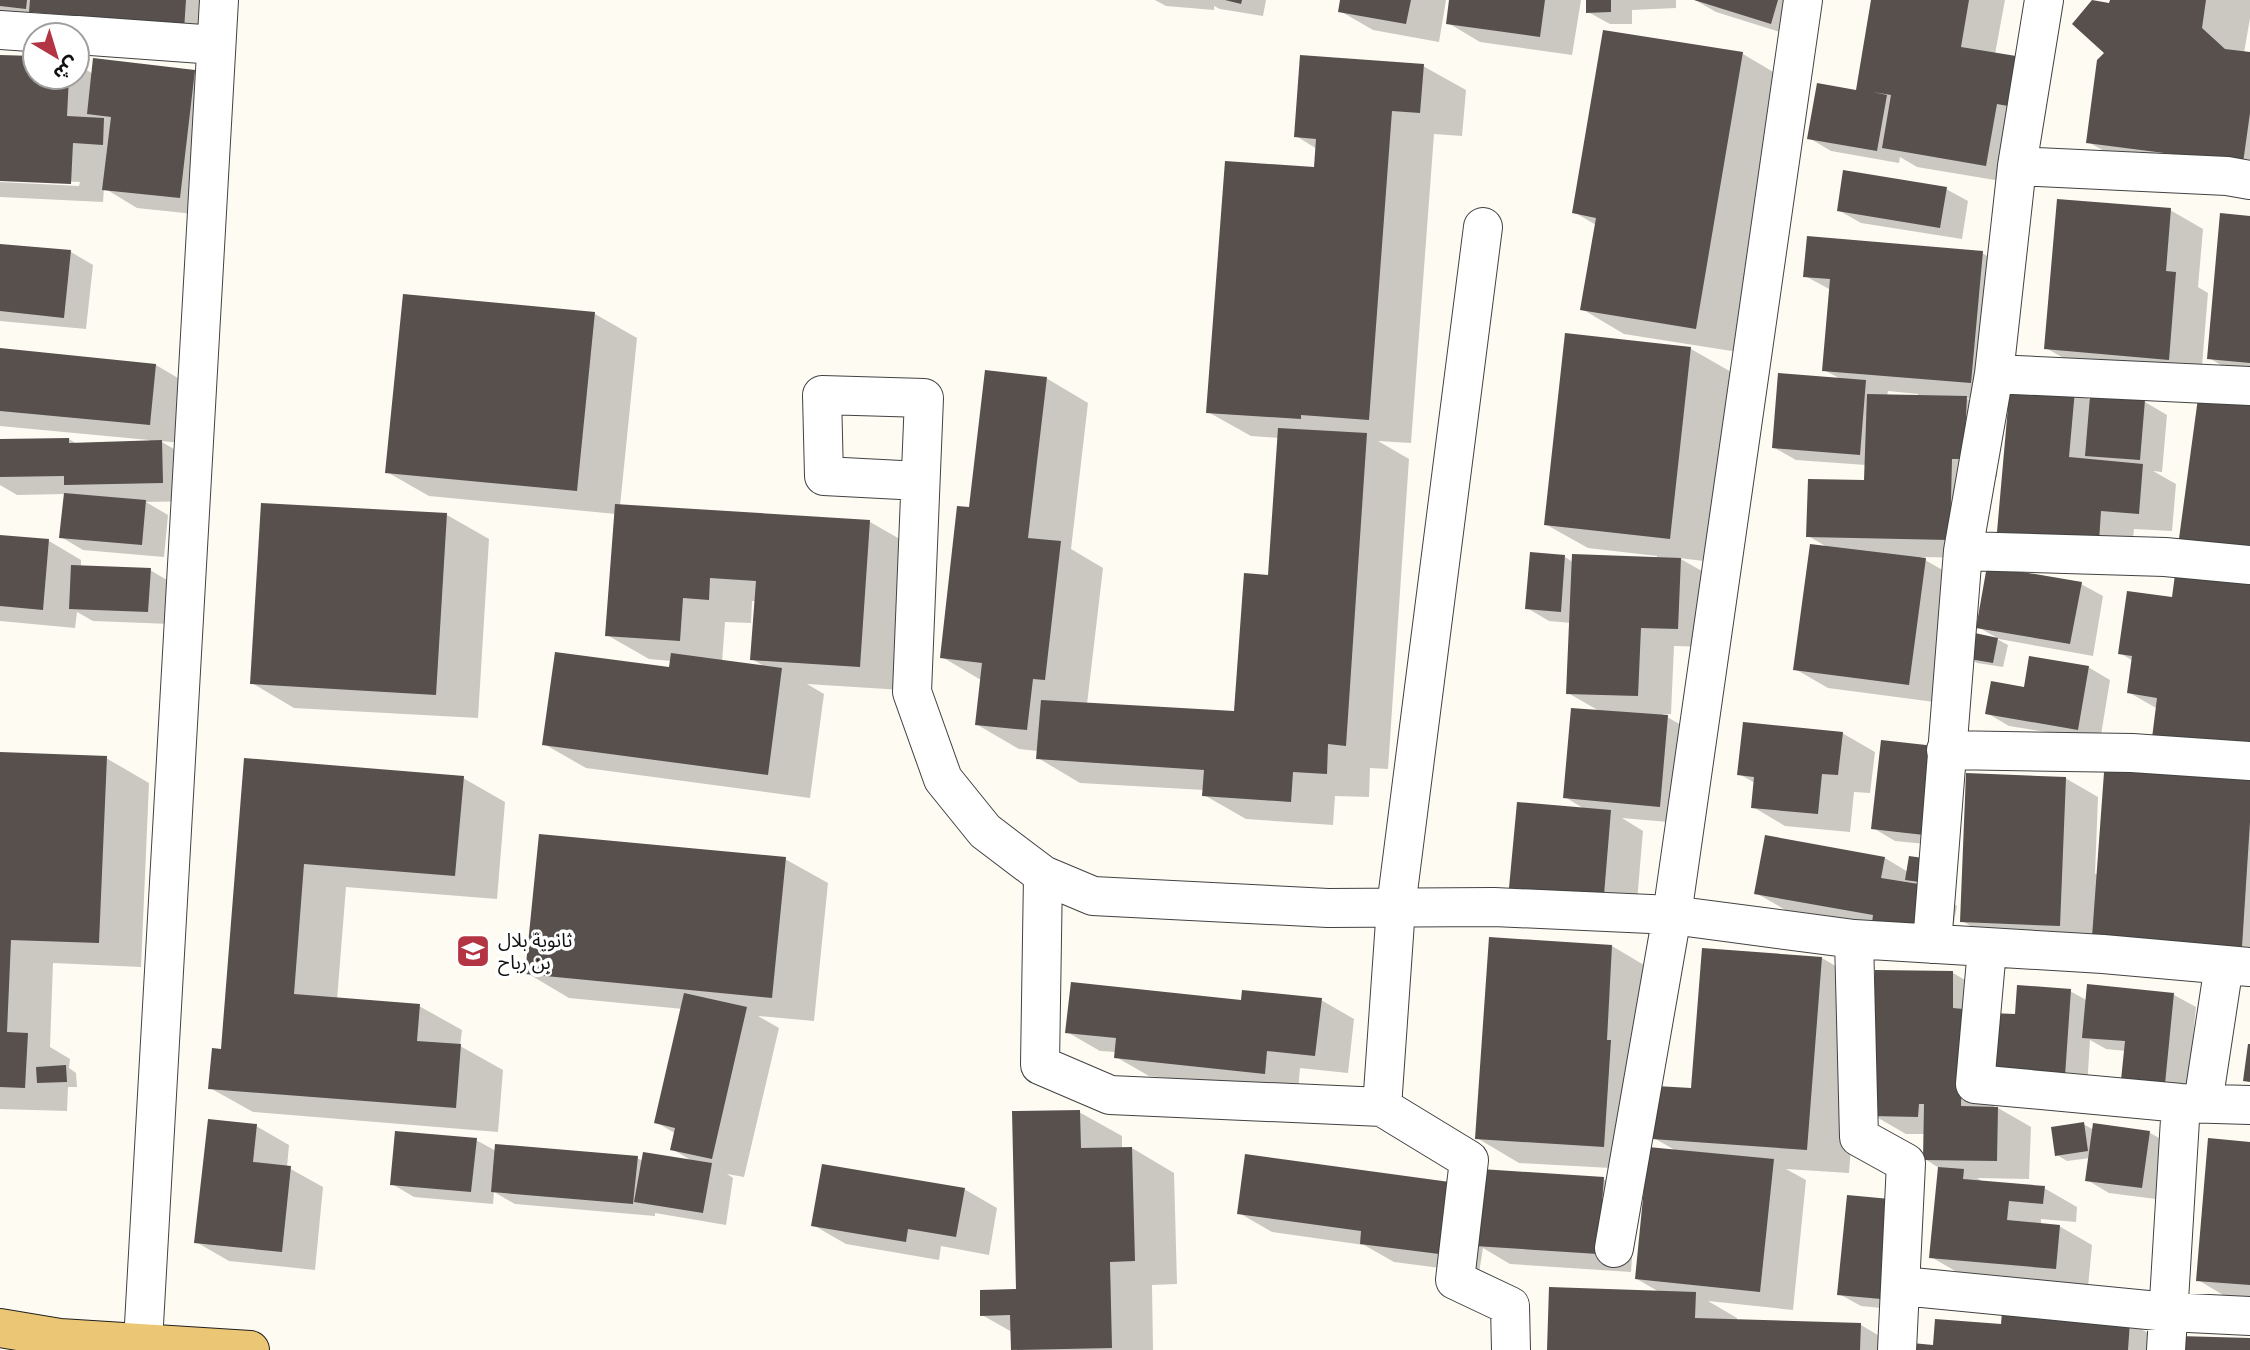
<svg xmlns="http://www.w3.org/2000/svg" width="2250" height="1350" viewBox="0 0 2250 1350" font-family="Merriweather,'Noto Sans Arabic',serif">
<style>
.shadow{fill:#0003;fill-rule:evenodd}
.building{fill:#57504d}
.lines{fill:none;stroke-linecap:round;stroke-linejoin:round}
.minor-casing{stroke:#424242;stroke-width:40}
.major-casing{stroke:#202020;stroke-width:40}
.minor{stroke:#fff;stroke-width:38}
.major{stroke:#ebc775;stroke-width:38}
.labels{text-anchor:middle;stroke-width:7;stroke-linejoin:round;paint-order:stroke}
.poi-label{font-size:19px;fill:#0f0f0f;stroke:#fff;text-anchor:start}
</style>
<rect width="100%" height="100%" fill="#fefbf3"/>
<!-- shadow -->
<path class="shadow" d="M0,0H220L216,47L0,21Z
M1155,0H1266L1263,16L1220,9L1214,6V10L1166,6Z
M1342,0H1446L1439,42L1373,30L1340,11Z
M1451,0H1581L1572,55L1480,42L1448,23Z
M1588,0H1676V8L1632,10V24H1610L1588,12Z
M1695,0H1804L1793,36L1716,12Z
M1873,0H2005L1995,54L2016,58L2019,184L1917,167L1900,157L1899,163L1831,151L1809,138L1866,93Z
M2112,0H2250V18L2244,53L2250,54V181L2131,166L2088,142L2107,53Z
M1605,32L1743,54L1785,79L1738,352L1624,334L1582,309L1596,225L1574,212Z
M0,56L35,58V77H77V64L93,74L195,71L228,90L213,216L137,208L104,188L103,202L0,197V182L79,186L80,182L0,179Z
M1423,66L1466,90L1462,136L1434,134L1411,443L1378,441L1409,459L1388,769L1370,768L1369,797L1335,796L1333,825L1246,819L1204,795V790L1080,783L1038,758V751L1019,749L976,724L981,680L942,657L971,509L1046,378L1088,403L1071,549L1103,568L1087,704L1236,713L1270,576L1279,438L1251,436L1208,412L1316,169L1317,149L1296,136Z
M1946,189L1968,201L1962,239L1861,223L1838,210Z
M2170,210L2203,229L2198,287L2208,293L2201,378L2079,367L2046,348Z
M2250,217V378L2242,377L2209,358Z
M0,246L71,252L93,265L86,329L0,321Z
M1982,253L2015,272L2003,401L1966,398L1999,417L1997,477H1984L1982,558L1920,557L1958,579L1942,703L1828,688L1795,669L1829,548L1808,536L1866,482V465L1796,460L1773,447L1841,379L1824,370L1831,290L1805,276ZM1888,391L1918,394V397L1887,396Z
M404,296L595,314L637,338L620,506L870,522L912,546L902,690L807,684L824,694L810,798L586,768L544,744L671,669L672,661L649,659L607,635L616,514L429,496L387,472ZM752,601H756L752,659L767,668L722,662L725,622L751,623Z
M1566,335L1691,349L1733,373L1712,562L1679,558L1714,578L1711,647L1674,646L1671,714H1662L1700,736L1692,824L1622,818L1643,831L1636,913L1544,906L1511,887L1586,810L1565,797L1601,712L1568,693L1571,623L1549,621L1527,608L1565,557L1573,562L1657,559V556L1588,548L1545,524Z
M0,350L156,365L188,384L183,443L160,441L195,461L196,501L146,502L168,515L164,557L83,550L61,537L65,494L17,495L0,485V441L69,439L77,444L149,442V440L0,426Z
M2075,391L2092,401L2145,402L2167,415L2162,472L2153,471L2176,484L2172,531L2134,529L2131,558L2032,550L1999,531Z
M447,515L489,539L478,718L294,708L252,683Z
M0,537L49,541L81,560V567L150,570L172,583L170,624L93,621L77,612L75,628L0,621Z
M2081,584L2103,596L2093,656L1999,639L1978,627Z
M2173,599L2158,709L2128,692L2133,661L2120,653Z
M1997,639L2008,645L2003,667L1977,663L1966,657Z
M2088,667L2110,680L2100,741L2009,726L1987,713L2026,689Z
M1842,733L1875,752L1870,793L1854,792L1850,832L1785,826L1753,807L1755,783L1739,774Z
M1883,742L1946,846L1895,841L1873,828Z
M0,754L106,758L149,783L141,967L53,963L50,1047L70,1059L69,1068L76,1073L77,1087H68L67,1111L0,1109Z
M246,760L463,778L505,802L497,899L346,887L337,1000L419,1006L462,1030L460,1046L503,1070L498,1132L253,1112L210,1088L222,1051Z
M2250,770V968L1995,940L1962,921L2065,778L2098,797L2095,874H2098Z
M1885,858L1908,872L1924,886L1957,906L1949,949L1789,912L1756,893Z
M785,859L828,883L814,1021L758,1016L779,1028L744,1177L727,1174L733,1178L726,1225L655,1213V1216L515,1204L494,1192L493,1204L414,1197L392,1184L476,1140L496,1151L637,1158L643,1161L694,1162L672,1149L676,1134L656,1122L683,1009L569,998L527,973Z
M1612,946L1654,971L1647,1149L1678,1152L1654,1138L1693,1090L1703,949L1822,958L1864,983L1849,1173L1786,1169L1806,1180L1793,1310L1708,1301L1737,1318V1321L1861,1325L1903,1350H1548L1661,1293L1637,1279L1648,1170L1519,1163L1477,1138Z
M1953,973L1986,992L1985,1024L2017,1016L2070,991L2088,1001L2174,995L2196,1007L2187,1096L2145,1091L2126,1051L2106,1049L2090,1040L2087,1088L1994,1072V1108H1998L2031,1127L2029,1179L1977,1178L1984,1182L2044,1188L2077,1207L2076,1222L2041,1219V1225L2059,1226L2092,1245L2088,1287L1964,1276L1931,1257L1939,1168L1925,1159V1134H1906L1873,1115Z
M1321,1000L1354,1019L1348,1073L1300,1068L1298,1091L1149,1076L1116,1057V1052L1100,1051L1067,1032L1243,1002Z
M1079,1112L1122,1136V1149L1132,1148L1174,1173L1177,1284L1152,1285L1153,1350H1014L1012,1332L982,1315L1017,1291Z
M2083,1124L2094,1130V1125L2150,1133L2172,1145L2164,1200L2109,1193L2087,1180L2090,1158L2067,1161L2057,1155Z
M256,1126L289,1145L287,1167L323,1187L315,1270L229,1261L196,1242Z
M2250,1143V1305H2240L2198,1280Z
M1603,1179L1636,1198L1631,1272L1510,1264L1483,1248L1479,1273L1394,1262L1364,1245L1272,1232L1239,1213L1456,1185Z
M964,1189L997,1208L989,1255L941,1246L939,1260L846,1244L813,1225Z
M1848,1197L1902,1310L1861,1306L1839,1294Z
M2129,1322L2172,1347L2171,1350H1913L1935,1347L2002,1326Z"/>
<!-- building -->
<path class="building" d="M0,0H27L26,9L0,6Z
M30,0H186L184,30L91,17L29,12Z
M1225,0H1242L1241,4Z
M1340,0H1411L1406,24L1338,12Z
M1449,0H1545L1540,37L1446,24Z
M1586,0H1611V12L1586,13Z
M1694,0H1778L1771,24Z
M1871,0H1969L1961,47L2016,56L2008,106L1997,104L1986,166L1882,148L1891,95L1873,92L1887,95L1877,151L1807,139L1817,83L1856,90Z
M2092,0L2109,3L2110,0H2206L2202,28L2225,49L2250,52V113L2243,163L2086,143L2097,60L2104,53L2072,24Z
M1603,30L1743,52L1696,329L1580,310L1596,218L1572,213Z
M0,55L35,56V77H69L67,116L104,118L103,145L73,143L71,184L0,181Z
M1300,55L1424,64L1420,113L1392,111L1369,420L1301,415V419L1206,413L1225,161L1314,167L1316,139L1294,137Z
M93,58L195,70L180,198L102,190L111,117L87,114Z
M1843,170L1947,187L1940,228L1837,211Z
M2057,199L2171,208L2166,271L2176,272L2169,360L2044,349Z
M2220,213L2250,216V363L2207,359Z
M1807,236L1983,251L1971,383L1822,371L1830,279L1803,277Z
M0,244L71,250L64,318L0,311Z
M403,294L595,312L577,491L385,473Z
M1565,333L1691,347L1670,539L1544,525Z
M0,348L156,364L150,425L0,411Z
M985,370L1047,377L1028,538L1061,541L1045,680L1033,679L1027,730L975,725L982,663L940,658L957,506L969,507Z
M1778,373L1866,380L1860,455L1772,448Z
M2010,384L2075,390L2069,457L2143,464L2139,514L2101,511L2099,541L1997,532Z
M1867,394L1967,396L1964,459H1952L1950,540L1806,537L1808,479L1864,480Z
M2090,396L2145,400L2140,460L2085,456Z
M2198,398L2250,405V555L2178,546Z
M1278,428L1367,433L1346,746L1328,744L1327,774L1293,772L1291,802L1202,796L1204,770L1036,759L1041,700L1234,711L1244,573L1268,575Z
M69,438V443L162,440L163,483L64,485V476L0,477V439Z
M64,493L146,500L142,545L59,538Z
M261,503L447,513L436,695L250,684Z
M615,504L870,520L860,667L750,660L756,581L710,578L709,600L683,598L680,641L605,636Z
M0,535L49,539L43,610L0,606Z
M1810,544L1926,558L1909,685L1793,670Z
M1530,552L1565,555L1561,612L1525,609Z
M1572,554L1681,558L1678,629L1641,628L1638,696L1566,694Z
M71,565L151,568L148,612L69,609Z
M1987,566L2082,582L2070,644L1976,628Z
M2176,567L2250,577V752L2152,738L2157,698L2127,693L2132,656L2118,654L2127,591L2172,597Z
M1970,632L1998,638L1993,663L1964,658Z
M555,652L669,667L671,653L782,668L768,775L542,745Z
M2029,656L2089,666L2078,730L1985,714L1991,681L2024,687Z
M1571,708L1668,715L1660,807L1563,798Z
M1743,722L1843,732L1838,775L1822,774L1818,814L1751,808L1754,777L1737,775Z
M1881,740L1935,746L1924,835L1871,829Z
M0,752L107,756L99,943L11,940L7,1032L28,1033L25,1088L0,1087Z
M244,758L464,776L455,876L304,864L294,994L420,1004L417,1041L461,1044L456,1108L208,1089L212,1048L221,1049Z
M2105,759L2250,769V822L2242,947L2092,937Z
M1966,773L2066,777L2060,926L1960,922Z
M1517,802L1611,810L1604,895L1509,888Z
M539,834L786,857L772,998L525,974Z
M1765,835L1885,857L1881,878L1925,885L1916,931L1872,923L1873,915L1754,894Z
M1909,856L1930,859L1926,883L1905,880Z
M1489,937L1612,945L1607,1040H1611L1604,1147L1475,1139Z
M1702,948L1822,957L1807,1150L1652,1139L1656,1086L1691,1088Z
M1875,970L1953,971V1008L1963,1009L1961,1106L1998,1107L1997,1161L1923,1160L1924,1104H1919L1918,1117L1872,1116Z
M1071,982L1241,1000L1242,990L1322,998L1315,1056L1267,1051L1265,1074L1114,1058L1116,1038L1065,1033Z
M2087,984L2174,993L2165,1084L2121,1080L2125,1041L2082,1038Z
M2017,985L2071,989L2065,1076L1987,1070L1991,1013L2015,1014Z
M684,993L747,1007L712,1159L670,1150L675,1128L654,1123Z
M2248,1044H2250V1082L2243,1081Z
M66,1065L67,1082L37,1083L36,1067Z
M1080,1110L1081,1148L1132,1147L1135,1261L1110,1262L1112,1348L1011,1350L1010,1315L980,1316V1290L1016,1289L1012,1111Z
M208,1119L257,1124L253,1162L291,1166L282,1252L194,1243Z
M2084,1122L2088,1151L2055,1156L2051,1127Z
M2093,1123L2150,1131L2142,1188L2085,1181Z
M395,1131L477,1138L471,1192L390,1185Z
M2208,1138L2250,1142V1285L2196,1281Z
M495,1144L638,1156L633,1204L491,1192Z
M1648,1147L1774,1159L1760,1292L1635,1279Z
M643,1152L712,1163L703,1213L634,1202Z
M1245,1154L1457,1183L1447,1255L1360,1244L1361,1231L1237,1214Z
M822,1164L965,1188L956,1237L908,1229L906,1242L811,1226Z
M1938,1167L1964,1169L1963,1179L2045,1186L2043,1204L2009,1201L2007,1220L2060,1225L2056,1269L1929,1258Z
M1481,1169L1604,1177L1598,1254L1475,1246Z
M1847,1195L1890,1199L1881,1299L1837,1295Z
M1549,1287L1696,1292L1695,1318L1861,1323L1860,1350H1547Z
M2002,1312L2130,1321L2128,1350H1912V1343L1933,1345L1935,1319L2001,1324Z
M2179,1336L2250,1338V1350H2179Z"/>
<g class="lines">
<!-- minor casing -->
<g class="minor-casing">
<path id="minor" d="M0,30L73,35
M77,35L216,45
M2017,166L2227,176L2250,180
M1994,374L2250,386
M920,481L824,476L822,395L924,398L912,692L943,779L985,831L1043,875L1093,896L1328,908L1494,907L1672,915L1854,939L2103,954L2250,967
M1963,551L2165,557L2250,565
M1946,750L2132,753L2250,761
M1043,875L1040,1065L1110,1095L1382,1107L1396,907L1483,227
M1854,939L1859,1137L1906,1163L1897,1350
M1932,944L1963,551L1994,374L2017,166L2044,0
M1987,949L1975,1084L2181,1103L2250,1105
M2203,1103L2224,965
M1382,1107L1469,1160L1455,1280L1510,1306L1511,1350
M1614,1248L1672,915L1803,0
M1902,1286L2168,1312L2250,1316
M143,1342L219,0
M2166,1350L2181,1103"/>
</g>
<!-- major casing -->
<g class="major-casing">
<path id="major" d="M0,1328L60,1338L250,1350"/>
</g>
<!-- minor -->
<use href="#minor" class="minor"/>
<!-- major -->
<use href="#major" class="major"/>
</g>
<!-- icons -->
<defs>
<g id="school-square" transform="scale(1.75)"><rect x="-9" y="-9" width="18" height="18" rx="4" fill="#b33442" stroke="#fff"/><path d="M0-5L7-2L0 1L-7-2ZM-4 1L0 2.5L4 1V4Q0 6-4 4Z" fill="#fff"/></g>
</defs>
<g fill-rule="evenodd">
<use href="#school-square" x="473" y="951"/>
</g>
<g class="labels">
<!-- poi labels -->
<g class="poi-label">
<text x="498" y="947">ثانوية بلال<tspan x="498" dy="22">بن رباح</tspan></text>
</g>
</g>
<!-- north arrow -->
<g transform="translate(56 56) rotate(142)"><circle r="33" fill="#ffffff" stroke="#9f9f9f" stroke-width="2"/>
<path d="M0-5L12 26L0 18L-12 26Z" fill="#b33442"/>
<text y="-10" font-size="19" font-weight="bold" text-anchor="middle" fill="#0f0f0f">ش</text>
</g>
</svg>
